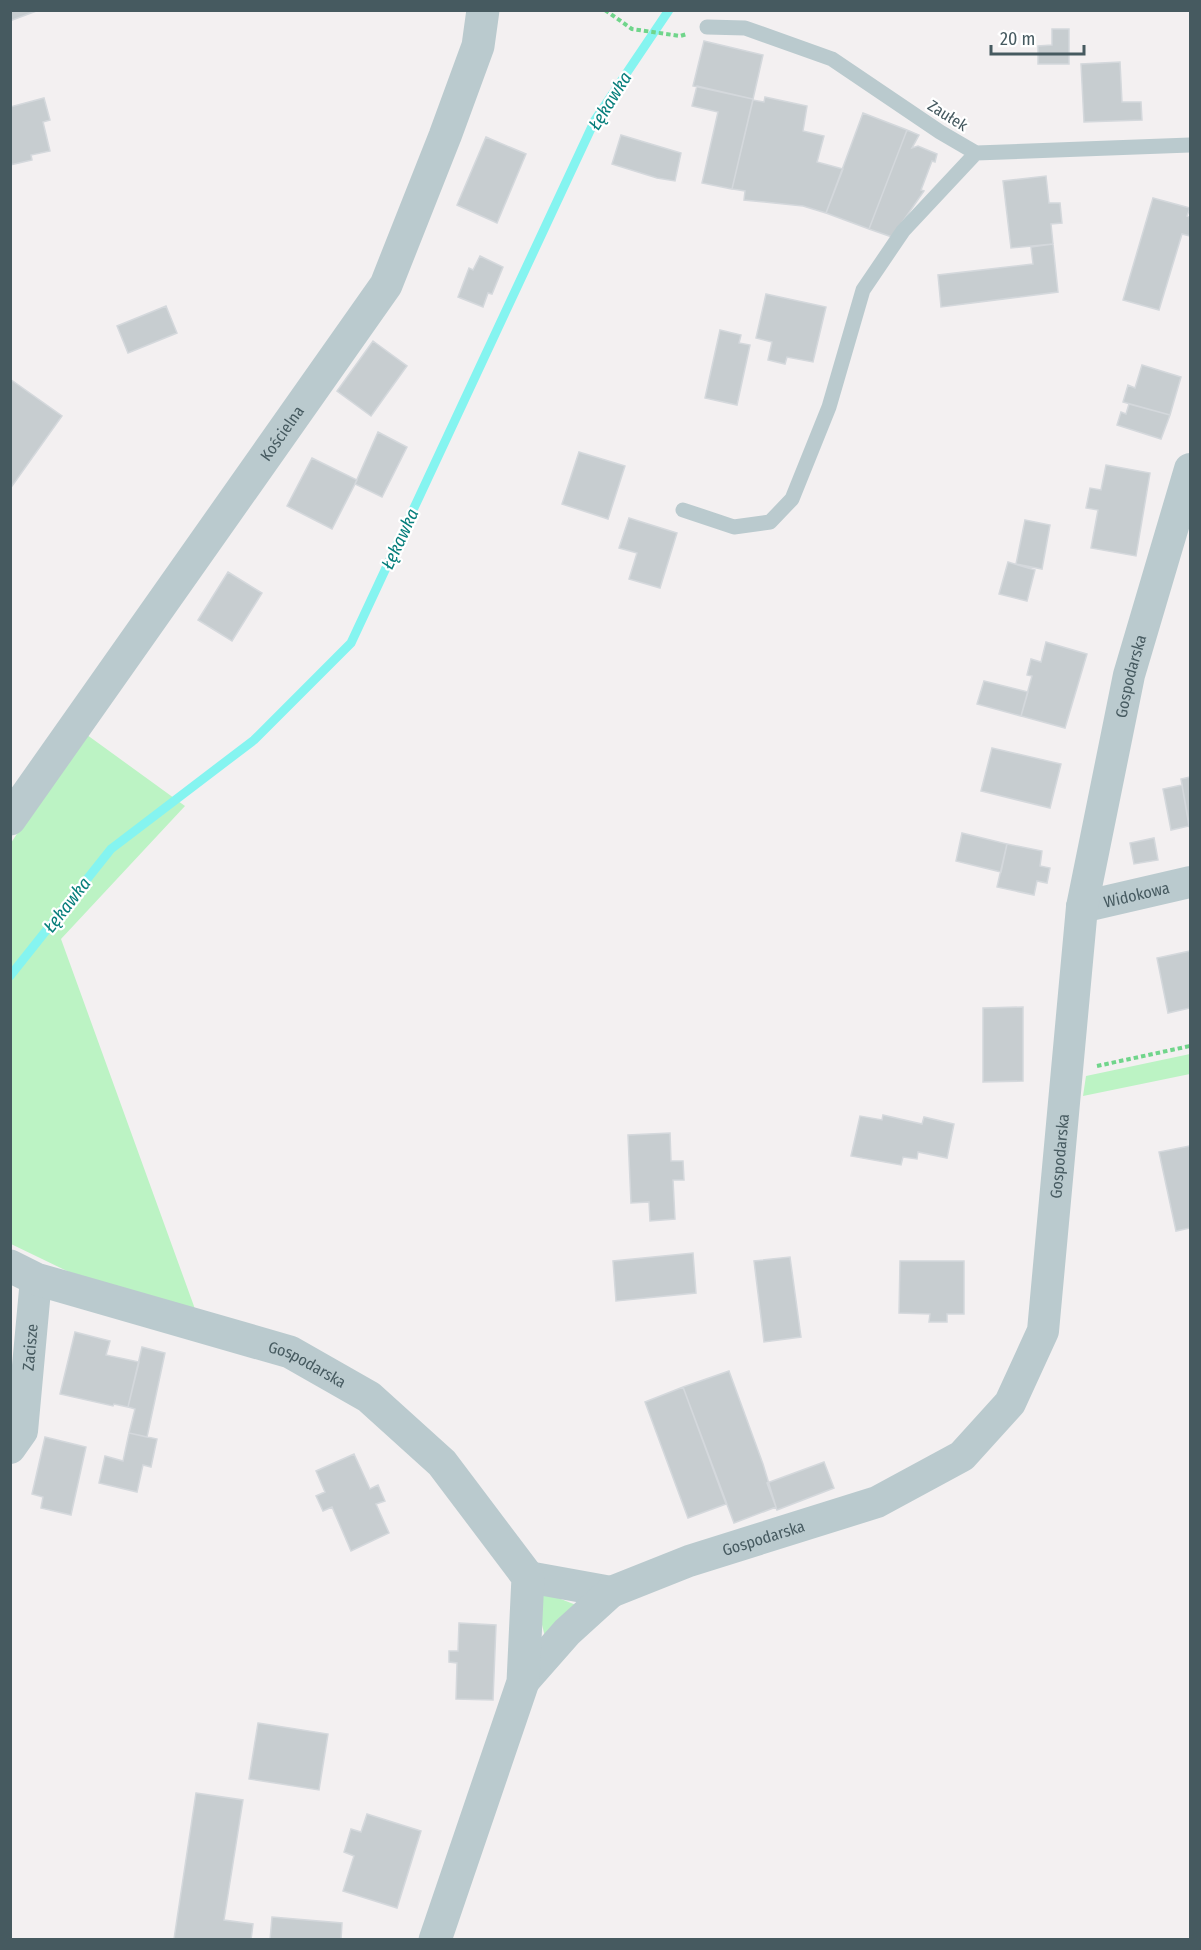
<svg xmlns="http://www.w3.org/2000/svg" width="1201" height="1950" viewBox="0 0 1201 1950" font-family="'Fira Sans Condensed',sans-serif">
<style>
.green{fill:#bcf3c4}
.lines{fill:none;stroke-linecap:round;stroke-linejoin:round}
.stream{stroke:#85f4f0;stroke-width:9}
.building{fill:#c7cdd0;stroke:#d4d8dc;stroke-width:1.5}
.path{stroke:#70d58b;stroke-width:4;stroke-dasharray:4.5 3;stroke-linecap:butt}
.service{stroke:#bacace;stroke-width:15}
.minor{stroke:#bacace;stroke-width:32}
.tertiary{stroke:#bacace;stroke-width:33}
.labels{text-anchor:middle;stroke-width:4.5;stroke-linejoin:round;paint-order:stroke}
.street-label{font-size:16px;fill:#465a60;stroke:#fff}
.water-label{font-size:18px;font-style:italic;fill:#067e7b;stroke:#fff}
</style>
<rect width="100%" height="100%" fill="#f3f0f1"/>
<!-- green -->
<path class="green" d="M83,732L185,806L61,939L195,1309L69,1272L11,1244V843Z
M1190,1054V1074L1083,1096L1086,1076Z
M533,1588L576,1605L545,1637Z"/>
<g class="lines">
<!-- stream -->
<path class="stream" d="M10,976L111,849L254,740L351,643L595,120L669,10"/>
</g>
<!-- building -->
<path class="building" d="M10,10H39L10,21Z
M1052,29H1069V64H1038V46L1052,45Z
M704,41L763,55L753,99L693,86Z
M1120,62L1122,102H1141L1142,120L1084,122L1081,64Z
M697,86L753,99L732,189L702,183L718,112L692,106Z
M765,97L807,106L803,131L824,136L817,162L843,169L826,213L803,206L744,200L745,191L732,189L753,100L764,102Z
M44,98L50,120L43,122L50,151L31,155L32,160L10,165V107Z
M863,113L907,130L869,229L826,213Z
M907,130L919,135L912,148L918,146L937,154L935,162L932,161L921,190L924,191L892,237L869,229Z
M621,135L681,153L675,181L657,178L612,164Z
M486,137L526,154L497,223L457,205Z
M1046,176L1049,203H1060L1062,223L1051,224L1053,244L1011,248L1003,181Z
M1153,198L1190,208L1187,216L1190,217V236L1182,234L1159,310L1123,300Z
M1053,244L1058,292L941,307L938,275L1033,264L1031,247Z
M480,256L503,267L492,294L488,293L483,307L458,297L469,268L473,270Z
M766,294L826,307L813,362L787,357L785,364L768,360L772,342L756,338Z
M166,306L177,333L128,353L117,326Z
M720,330L741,335L739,343L750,345L737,405L705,398Z
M373,341L407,366L371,416L337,391Z
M1142,365L1181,377L1170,415L1123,402L1128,385L1135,388Z
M10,379L62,416L10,489Z
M1129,404L1170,415L1161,439L1117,425L1121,412L1126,414Z
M378,432L407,447L382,497L355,484Z
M579,452L625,466L608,519L562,504Z
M312,458L357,480L332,529L287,506Z
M1106,465L1150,473L1136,556L1091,548L1098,510L1086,508L1090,488L1101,490Z
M629,518L677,533L660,588L629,579L637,553L619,548Z
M1025,520L1050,525L1042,569L1016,564Z
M1008,562L1035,570L1027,601L999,594Z
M228,572L262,593L232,641L198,620Z
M1046,642L1087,654L1065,728L1021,716L1032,676L1027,675L1031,659L1041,662Z
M984,681L1028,692L1021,716L977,704Z
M992,748L1061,764L1050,808L981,791Z
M1190,777V830L1181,779Z
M1182,785L1189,826L1171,830L1163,789Z
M962,833L1007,844L1001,872L956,861Z
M1154,838L1158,860L1134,864L1130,843Z
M1007,844L1042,851L1040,866L1050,868L1047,883L1037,881L1034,895L997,887Z
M1190,951V1008L1168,1013L1157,958Z
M1023,1007V1081L983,1082V1008Z
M883,1115L922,1124L924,1117L954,1124L947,1158L918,1152L917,1159L903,1157L901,1165L851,1156L860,1116L882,1120Z
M670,1133L671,1161H683L684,1180H673L675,1219L650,1221L649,1202L631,1203L628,1135Z
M1190,1146V1228L1176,1231L1159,1152Z
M693,1253L696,1293L616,1301L613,1261Z
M790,1257L801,1337L764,1342L754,1261Z
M900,1261H964V1314H947V1322H929L930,1314L899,1313Z
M75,1332L110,1341L106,1355L139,1362L128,1407L114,1404L113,1406L60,1394Z
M142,1347L165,1353L147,1437L129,1433L135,1409L128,1407Z
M729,1371L763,1464L776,1507L734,1523L683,1387Z
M683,1387L726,1504L688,1518L645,1402Z
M129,1433L157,1439L151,1467L143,1465L137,1492L99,1483L105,1456L123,1461Z
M45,1437L86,1447L71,1515L41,1508L43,1497L32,1494Z
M354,1454L370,1489L378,1485L385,1501L376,1504L389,1533L351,1551L332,1507L323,1511L316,1496L325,1492L316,1471Z
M824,1462L834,1488L777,1510L767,1483Z
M459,1623L496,1625L493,1700L456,1699L457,1663L449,1662V1651H458Z
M258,1723L328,1734L319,1790L249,1779Z
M196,1793L243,1800L224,1920L253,1924L251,1940L174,1939Z
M367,1814L421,1831L397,1908L343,1891L354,1856L344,1852L351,1829L361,1832Z
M272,1917L342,1923L341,1940H270Z"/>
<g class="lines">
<!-- path -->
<path class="path" d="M605,10L632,29L680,36L687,34
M1097,1066L1190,1046"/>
<!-- service -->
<path class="service" d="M707,27L745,28L832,59L940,132L976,153L1190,145
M683,510L734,527L770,522L792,499L829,407L863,290L903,231L976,153"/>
<!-- minor -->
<g class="minor">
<path id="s1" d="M1082,907L1190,882"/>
<path id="s2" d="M10,1448L22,1431L36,1279"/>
<path d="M528,1577L611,1592"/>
<path id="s3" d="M523,1682L567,1632L611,1592L689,1561L877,1502L962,1456L1010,1403L1043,1331L1082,907L1129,675L1190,469"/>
</g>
<!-- tertiary -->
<g class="tertiary">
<path id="s4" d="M10,819L386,285L445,136L478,46L483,10"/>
<path id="s5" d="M10,1266L36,1279L290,1352L369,1397L442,1463L528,1577L523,1682L435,1940"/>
</g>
</g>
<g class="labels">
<!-- street labels -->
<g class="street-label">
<text transform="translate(948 115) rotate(32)" y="6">Zaułek</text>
<text dy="6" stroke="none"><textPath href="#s4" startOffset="472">Kościelna</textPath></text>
<text dy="6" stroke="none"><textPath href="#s3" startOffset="1316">Gospodarska</textPath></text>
<text dy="6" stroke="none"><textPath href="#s1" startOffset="56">Widokowa</textPath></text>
<text dy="6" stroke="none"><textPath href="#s3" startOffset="830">Gospodarska</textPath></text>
<text dy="6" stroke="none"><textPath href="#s2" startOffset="105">Zacisze</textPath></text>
<text dy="6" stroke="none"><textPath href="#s5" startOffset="314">Gospodarska</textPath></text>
<text dy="6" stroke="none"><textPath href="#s3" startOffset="288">Gospodarska</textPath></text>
</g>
<!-- water labels -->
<g class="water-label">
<text transform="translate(610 101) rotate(-58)" y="6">Łękawka</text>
<text transform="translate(400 539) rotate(-65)" y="6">Łękawka</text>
<text transform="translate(67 905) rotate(-52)" y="6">Łękawka</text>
</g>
</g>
<!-- border -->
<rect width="1201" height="1950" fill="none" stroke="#465a60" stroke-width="24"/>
<!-- scale -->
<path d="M991 45v9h93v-9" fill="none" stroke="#465a60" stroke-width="3"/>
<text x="1000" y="45" font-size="18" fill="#465a60" stroke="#ffffff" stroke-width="4.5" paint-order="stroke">20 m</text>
</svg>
